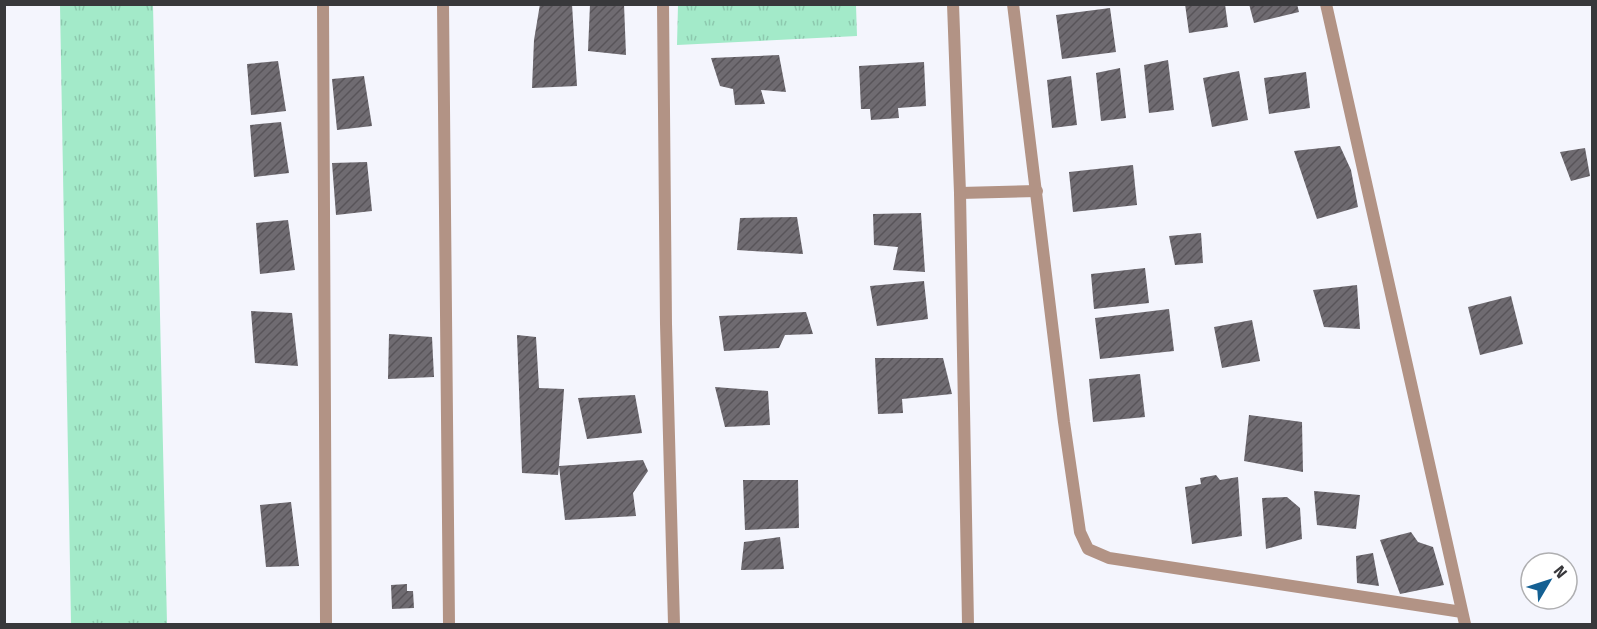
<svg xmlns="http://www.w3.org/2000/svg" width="1597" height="629" viewBox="0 0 1597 629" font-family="'Fira Sans',sans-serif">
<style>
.grass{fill:url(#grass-tufts)}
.building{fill:url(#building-hatch)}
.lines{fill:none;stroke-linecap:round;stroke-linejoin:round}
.lane{stroke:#b29385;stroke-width:12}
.street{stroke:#b29385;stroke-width:12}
</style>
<defs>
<pattern id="grass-tufts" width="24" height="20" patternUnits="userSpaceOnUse" patternTransform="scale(1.5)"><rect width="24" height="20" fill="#a3eac9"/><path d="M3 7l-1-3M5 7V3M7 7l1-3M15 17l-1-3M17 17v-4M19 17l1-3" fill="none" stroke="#8dc9ae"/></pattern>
<pattern id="building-hatch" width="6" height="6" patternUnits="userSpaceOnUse" patternTransform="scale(1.5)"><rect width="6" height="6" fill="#6f6b71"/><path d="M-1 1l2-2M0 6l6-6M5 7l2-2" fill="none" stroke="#585459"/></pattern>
</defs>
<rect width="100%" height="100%" fill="#f4f5fd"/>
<!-- grass -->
<path class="grass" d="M60,5H153L167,624H71Z
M678,5H856L857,36L677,45Z"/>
<!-- building -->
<path class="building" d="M540,4H572L577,86L532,88L534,40Z
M590,4H624L626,55L588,51Z
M1185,4H1225L1228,27L1189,33Z
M1249,4H1297L1299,12L1254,23Z
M1110,8L1116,52L1062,59L1056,15Z
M779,55L786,92L761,90L765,104L735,105L733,89L720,86L711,58Z
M1168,60L1174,110L1149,113L1144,65Z
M278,61L286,111L251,115L247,64Z
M924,62L926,106L898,108L899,118L871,120L870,109H861L859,66Z
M1120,68L1126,118L1101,121L1096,73Z
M1239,71L1248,120L1212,127L1203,78Z
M1306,72L1310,108L1269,114L1264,78Z
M364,76L372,126L337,130L332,79Z
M1071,76L1077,125L1052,128L1047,80Z
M281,122L289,173L254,177L250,125Z
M1340,146L1351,170L1358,207L1317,219L1294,151Z
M1585,148L1590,176L1571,181L1560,152Z
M367,162L372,211L336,215L332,163Z
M1133,165L1137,205L1073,212L1069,172Z
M921,213L925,272L893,270L898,247L874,245L873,214Z
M797,217L803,254L737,250L740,218Z
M288,220L295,270L260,274L256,223Z
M1201,233L1203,263L1175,265L1169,236Z
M1145,268L1149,303L1094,309L1091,274Z
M924,281L928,319L877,326L870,286Z
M1357,285L1360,329L1324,327L1313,290Z
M1511,296L1523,344L1480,355L1468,307Z
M1169,309L1174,351L1100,359L1095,318Z
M251,311L292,313L298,366L255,363Z
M806,312L813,334L785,335L779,348L724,351L719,316Z
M1252,320L1260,361L1222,368L1214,327Z
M389,334L432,337L434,377L388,379Z
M517,335L536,337L539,388L564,389L559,466L643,460L648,471L633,493L636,516L565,520L559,466L558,475L522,473Z
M875,358H943L952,394L902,399L903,413L878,414Z
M1140,374L1145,417L1093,422L1089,379Z
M715,387L768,391L770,425L725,427Z
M635,395L642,433L587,439L578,398Z
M1249,415L1302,422L1303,472L1244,461Z
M1216,475L1220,480L1238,477L1242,536L1192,544L1185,487L1201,484L1200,478Z
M743,480H798L799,528L745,530Z
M1314,491L1360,495L1356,529L1317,525Z
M1287,497L1300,508L1302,539L1266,549L1262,498Z
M291,502L299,566L266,567L260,505Z
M1411,532L1418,542L1433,547L1444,585L1400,594L1380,540Z
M780,537L784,569L741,570L744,542Z
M1373,553L1379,586L1357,583L1356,556Z
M407,584V591H413L414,608L392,609L391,585Z"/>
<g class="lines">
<!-- lane -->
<path class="lane" d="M960,193L1037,191"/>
<!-- street -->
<path class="street" d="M323,4L326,624
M443,4L449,624
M663,4L666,324L674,624
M953,4L960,193L968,624
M1013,4L1064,422L1080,532L1088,549L1109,558L1462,612
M1326,4L1465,624"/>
</g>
<!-- border -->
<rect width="1597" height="629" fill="none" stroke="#38383b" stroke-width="12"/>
<!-- north arrow -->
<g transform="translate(1549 581) rotate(51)"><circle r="28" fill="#ffffff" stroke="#afafb1" stroke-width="1.5"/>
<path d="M0-4.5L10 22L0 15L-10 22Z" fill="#146093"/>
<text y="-9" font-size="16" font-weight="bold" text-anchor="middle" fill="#38383b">N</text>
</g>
</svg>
